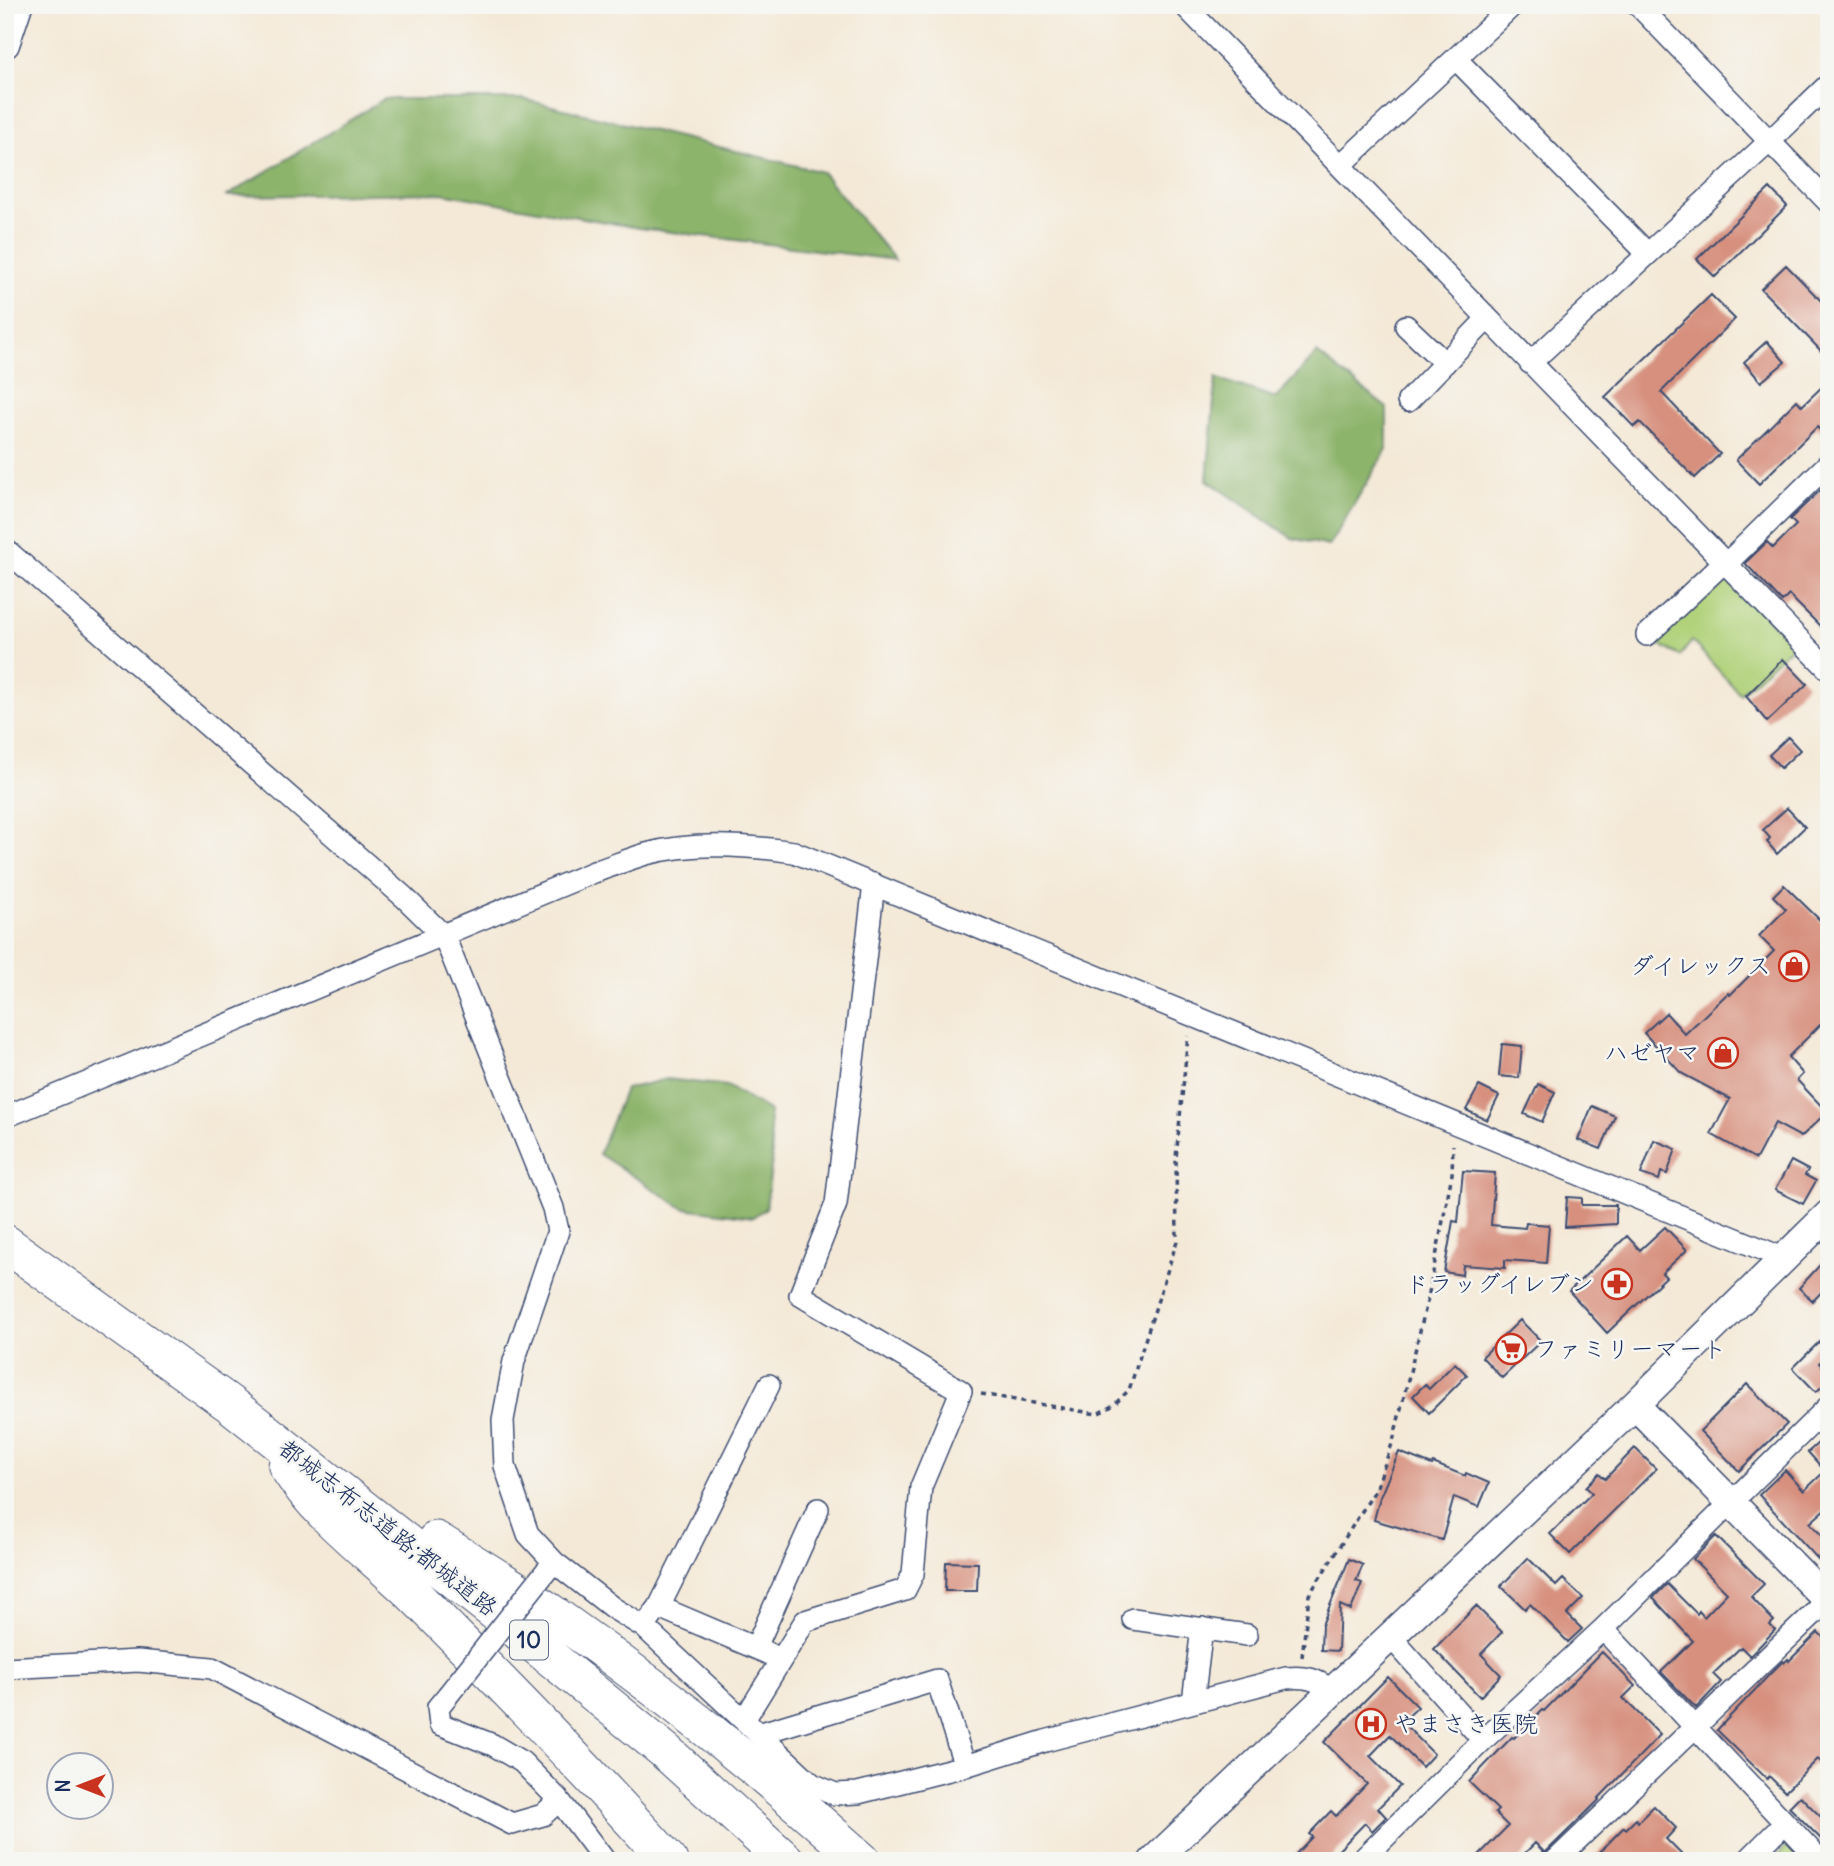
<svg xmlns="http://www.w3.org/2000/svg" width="1834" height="1866" viewBox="0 0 1834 1866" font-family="Delius,'Klee One',sans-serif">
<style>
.green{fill:#b1d27a;stroke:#66806c;stroke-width:2}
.forest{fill:#8cb46a;stroke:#547264;stroke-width:2}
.building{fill:#d7907e}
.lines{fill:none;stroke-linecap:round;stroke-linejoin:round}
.street-casing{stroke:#3c4b70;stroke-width:24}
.secondary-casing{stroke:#3c4b70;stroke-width:31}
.highway-casing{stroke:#3c4b70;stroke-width:39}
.path{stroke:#3c4b70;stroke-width:3.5;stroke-dasharray:5 5;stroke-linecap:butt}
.street{stroke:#fff;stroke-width:21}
.secondary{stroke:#fff;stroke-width:28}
.highway{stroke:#fff;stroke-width:37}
.street-bridge-casing{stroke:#3c4b70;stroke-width:24;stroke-linecap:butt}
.street-bridge{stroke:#fff;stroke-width:21}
.labels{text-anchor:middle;stroke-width:5;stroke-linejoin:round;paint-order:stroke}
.shield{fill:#f6f6f2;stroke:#5d6b8a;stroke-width:2}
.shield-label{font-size:23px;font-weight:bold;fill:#1b2f5e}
.poi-label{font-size:24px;fill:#1b2f5e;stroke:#f6f6f2;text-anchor:end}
.street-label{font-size:24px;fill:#1b2f5e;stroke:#f6f6f2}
</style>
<rect width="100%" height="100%" fill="#f6f6f2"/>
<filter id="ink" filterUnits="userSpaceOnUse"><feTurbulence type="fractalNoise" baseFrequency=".0143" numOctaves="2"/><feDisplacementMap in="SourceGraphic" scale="14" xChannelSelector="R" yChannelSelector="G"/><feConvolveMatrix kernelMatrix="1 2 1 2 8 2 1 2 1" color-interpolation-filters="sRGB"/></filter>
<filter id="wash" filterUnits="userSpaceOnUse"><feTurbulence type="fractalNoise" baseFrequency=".00686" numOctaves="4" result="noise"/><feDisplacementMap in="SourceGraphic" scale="28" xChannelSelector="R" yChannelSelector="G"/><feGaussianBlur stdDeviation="1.57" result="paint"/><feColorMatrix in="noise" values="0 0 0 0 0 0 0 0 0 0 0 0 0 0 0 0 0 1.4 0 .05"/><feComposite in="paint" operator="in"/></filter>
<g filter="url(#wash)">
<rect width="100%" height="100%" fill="#f4e9d7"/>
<!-- green -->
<path class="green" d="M1725,571L1793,645L1740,694L1692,641L1680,656L1650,640Z
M1792,1841L1811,1861H1772Z"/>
<!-- forest -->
<path class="forest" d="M384,99H523L822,172L895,260L639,228L442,193L227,196Z
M1317,353L1387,408V449L1329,546L1292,538L1207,480L1216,378L1276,398Z
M667,1079L727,1086L769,1111L772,1159L766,1208L753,1217L683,1208L599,1154L625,1089Z"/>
<g id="blocks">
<!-- building -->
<path class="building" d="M1770,188L1787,206L1715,277L1697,259Z
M1786,265L1829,309V359L1761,289Z
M1711,295L1735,319L1661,392L1720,454L1695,478L1640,422L1634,427L1605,397Z
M1767,341L1785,362L1761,382L1744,362Z
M1829,380V439L1817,427L1759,484L1736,460L1797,400L1802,406Z
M1829,482V635L1789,595L1782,602L1745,563L1767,542L1773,548L1796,525L1790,519Z
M1783,659L1807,684L1767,722L1746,696Z
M1788,737L1800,750L1781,768L1769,755Z
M1787,808L1805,827L1777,854L1767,842L1770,838L1763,830Z
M1784,885L1829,929V1016L1788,1057L1803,1074L1797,1080L1827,1112L1801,1137L1775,1123L1756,1159L1711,1134L1730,1099L1681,1073L1644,1033L1666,1013L1685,1034L1728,993L1730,995L1774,951L1759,936L1786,909L1773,896Z
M1502,1044L1522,1046L1519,1078L1499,1076Z
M1538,1084L1555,1092L1542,1122L1524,1114Z
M1479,1086L1499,1096L1487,1120L1466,1110Z
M1592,1106L1615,1116L1601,1149L1578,1140Z
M1654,1140L1676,1149L1667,1174L1661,1172L1659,1180L1641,1174Z
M1791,1161L1808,1170L1805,1175L1816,1181L1803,1204L1775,1190Z
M1463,1171L1495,1173L1491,1225L1525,1228L1526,1223L1549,1225L1546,1263L1505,1260V1268L1463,1265L1462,1275L1444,1272L1453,1221L1458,1222Z
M1567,1197L1582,1198V1205H1616V1224L1565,1227Z
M1665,1227L1687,1250L1662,1273L1666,1277L1607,1333L1569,1291L1627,1236L1640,1250Z
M1829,1255V1284L1813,1301L1799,1288Z
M1520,1320L1541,1341L1502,1378L1482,1357Z
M1829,1332V1354L1819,1363L1829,1373V1380L1816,1392L1793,1368Z
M1455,1363L1467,1375L1429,1413L1413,1396L1425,1384L1429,1389Z
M1747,1384L1787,1424L1739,1471L1700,1431Z
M1829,1433V1506L1810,1523L1829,1543V1571L1759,1495L1785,1470L1804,1491L1825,1471L1808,1452Z
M1635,1448L1656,1469L1570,1554L1550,1534L1592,1493L1586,1487L1599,1473L1605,1479Z
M1399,1452L1432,1465L1433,1463L1465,1476L1466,1473L1489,1483L1479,1507L1454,1497L1442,1540L1374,1520L1380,1497Z
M1716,1536L1764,1584L1751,1597L1774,1621L1770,1625L1775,1630L1750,1656L1741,1647L1713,1674L1721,1682L1696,1708L1661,1672L1693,1641L1653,1598L1667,1584L1697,1614L1699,1611L1704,1617L1727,1593L1693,1559Z
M1528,1558L1556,1586L1563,1579L1583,1598L1567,1614L1582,1629L1568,1642L1530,1604L1525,1609L1501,1586Z
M1349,1559L1363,1565L1356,1581L1362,1583L1351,1610L1340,1605L1338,1651L1321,1650L1322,1625Z
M946,1562L978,1563L977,1591H945Z
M1476,1606L1502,1632L1481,1654L1501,1675L1480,1697L1434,1649Z
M1818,1632L1829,1643V1770L1818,1759L1785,1792L1769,1776L1767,1779L1717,1730L1769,1675L1783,1661L1784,1663L1788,1659L1789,1661Z
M1602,1652L1635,1686L1623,1698L1660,1735L1598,1799L1599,1800L1545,1853L1535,1843L1517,1861H1473L1508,1826L1495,1813L1498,1810L1469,1782L1512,1737L1514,1738L1542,1710L1544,1711Z
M1388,1677L1418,1707L1402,1722L1434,1754L1422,1767L1390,1735L1370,1756L1400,1786L1378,1808L1386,1817L1372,1831L1365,1823L1328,1861H1289L1312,1837L1309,1834L1331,1811L1336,1816L1367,1784L1324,1742Z
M1800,1796L1829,1825V1847L1789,1807Z
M1654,1806L1676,1828L1666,1839L1688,1861H1591L1624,1827L1626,1829L1636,1819L1638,1822Z"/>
</g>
</g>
<g filter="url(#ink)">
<use href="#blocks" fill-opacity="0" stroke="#3c4b70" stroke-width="2"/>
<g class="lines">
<!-- street casing -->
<g class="street-casing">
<path id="street" d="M1184,5L1829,670
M1638,5L1829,203
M1456,59L1648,254
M1341,165L1513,5
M1406,326L1445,363
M1530,363L1770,141L1829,84
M1408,401L1487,319
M5,549L404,897L444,936L553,1208L558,1231L514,1361L503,1420L505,1466L528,1534L554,1562L613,1608L644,1627L659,1607L781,1659
M1725,565L1829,463
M1647,635L1723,563
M5,1117L594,872C612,866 629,859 646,854C693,841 747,845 794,852L1783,1258
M659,1607L769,1385
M1133,1619L1247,1635
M644,1627L812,1784L835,1794L858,1793L965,1766L1045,1741L1286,1678C1307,1676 1315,1679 1332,1690
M1390,1636L1483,1740
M756,1647L818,1509
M5,1668L138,1661L212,1668L512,1824L543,1815L559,1800L605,1861
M448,1695L438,1707L440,1724L493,1745L522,1762L559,1800
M1193,1702L1202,1628
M744,1720L805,1621L905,1590L913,1574L921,1487L961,1391L800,1295L836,1204L874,884
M758,1734L937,1680L965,1766
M1361,1861L1483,1740L1603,1629
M1555,1861L1829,1599
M1747,1861L1785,1823
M1821,1861L1603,1629L1829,1406"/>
</g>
<!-- secondary casing -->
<g class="secondary-casing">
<path id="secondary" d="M5,44L18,5
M1635,1405L1829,1602
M1153,1861L1635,1405L1829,1214"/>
</g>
<!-- highway casing -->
<g class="highway-casing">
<path id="highway" d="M5,1243L231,1405L496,1613L665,1751L786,1861
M287,1466C320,1518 371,1553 414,1595C501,1682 587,1770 669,1861
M436,1540C475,1564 515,1588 553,1614C661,1690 764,1772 862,1861"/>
</g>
<!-- path -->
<path class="path" d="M981,1394L1097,1414L1114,1405L1129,1390L1177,1241L1176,1158L1188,1036
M1302,1657L1309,1595L1376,1489L1393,1441L1428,1298L1452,1174L1453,1145"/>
<!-- street -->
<use href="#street" class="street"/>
<!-- secondary -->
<use href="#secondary" class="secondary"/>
<!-- highway -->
<use href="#highway" class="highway"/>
<!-- street-bridge casing -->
<g class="street-bridge-casing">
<path id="street-bridge" d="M448,1695L547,1570"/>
</g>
<!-- street-bridge -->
<use href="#street-bridge" class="street-bridge"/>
</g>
</g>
<!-- icons -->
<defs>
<g id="shop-ring" transform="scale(1.575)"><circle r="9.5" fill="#f6f6f2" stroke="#c8321e" stroke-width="1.5"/><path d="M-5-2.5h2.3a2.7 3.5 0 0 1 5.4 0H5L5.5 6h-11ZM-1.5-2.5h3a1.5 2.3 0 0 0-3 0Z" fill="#c8321e"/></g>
<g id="pharmacy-ring" transform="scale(1.575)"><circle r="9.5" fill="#f6f6f2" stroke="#c8321e" stroke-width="1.5"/><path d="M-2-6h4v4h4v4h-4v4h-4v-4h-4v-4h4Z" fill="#c8321e"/></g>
<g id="supermarket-ring" transform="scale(1.575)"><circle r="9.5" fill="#f6f6f2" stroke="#c8321e" stroke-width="1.5"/><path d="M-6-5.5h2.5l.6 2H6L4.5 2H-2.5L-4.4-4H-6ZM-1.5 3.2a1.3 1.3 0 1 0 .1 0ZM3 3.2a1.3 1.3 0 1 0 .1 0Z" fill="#c8321e"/></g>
<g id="hospital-ring" transform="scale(1.575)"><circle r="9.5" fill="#f6f6f2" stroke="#c8321e" stroke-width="1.5"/><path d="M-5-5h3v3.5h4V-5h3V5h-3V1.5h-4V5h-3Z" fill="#c8321e"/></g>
</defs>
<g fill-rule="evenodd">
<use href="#shop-ring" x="1794" y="966"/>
<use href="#shop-ring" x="1723" y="1053"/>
<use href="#pharmacy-ring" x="1617" y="1284"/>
<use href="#supermarket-ring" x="1511" y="1349"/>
<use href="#hospital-ring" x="1371" y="1724"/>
</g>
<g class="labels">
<!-- shield labels -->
<rect class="shield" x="510" y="1620.5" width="38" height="39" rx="5"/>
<g class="shield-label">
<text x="529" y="1648">10</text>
</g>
<!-- poi labels -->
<g class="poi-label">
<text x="1771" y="974">ダイレックス</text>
<text x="1700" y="1061">ハゼヤマ</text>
<text x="1594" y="1292">ドラッグイレブン</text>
<text x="1534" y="1357" text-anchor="start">ファミリーマート</text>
<text x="1394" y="1732" text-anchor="start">やまさき医院</text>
</g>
<!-- street labels -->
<g class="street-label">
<text transform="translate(388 1528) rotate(38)" y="8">都城志布志道路;都城道路</text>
</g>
</g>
<!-- margin -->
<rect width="1834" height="1866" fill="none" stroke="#f6f6f2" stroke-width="28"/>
<!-- north arrow -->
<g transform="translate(80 1786) rotate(270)"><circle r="33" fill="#f6f6f2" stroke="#9ea6b7" stroke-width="2"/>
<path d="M0-5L12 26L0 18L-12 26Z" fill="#c8321e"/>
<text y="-10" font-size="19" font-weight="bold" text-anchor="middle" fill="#1b2f5e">N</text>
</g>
</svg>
